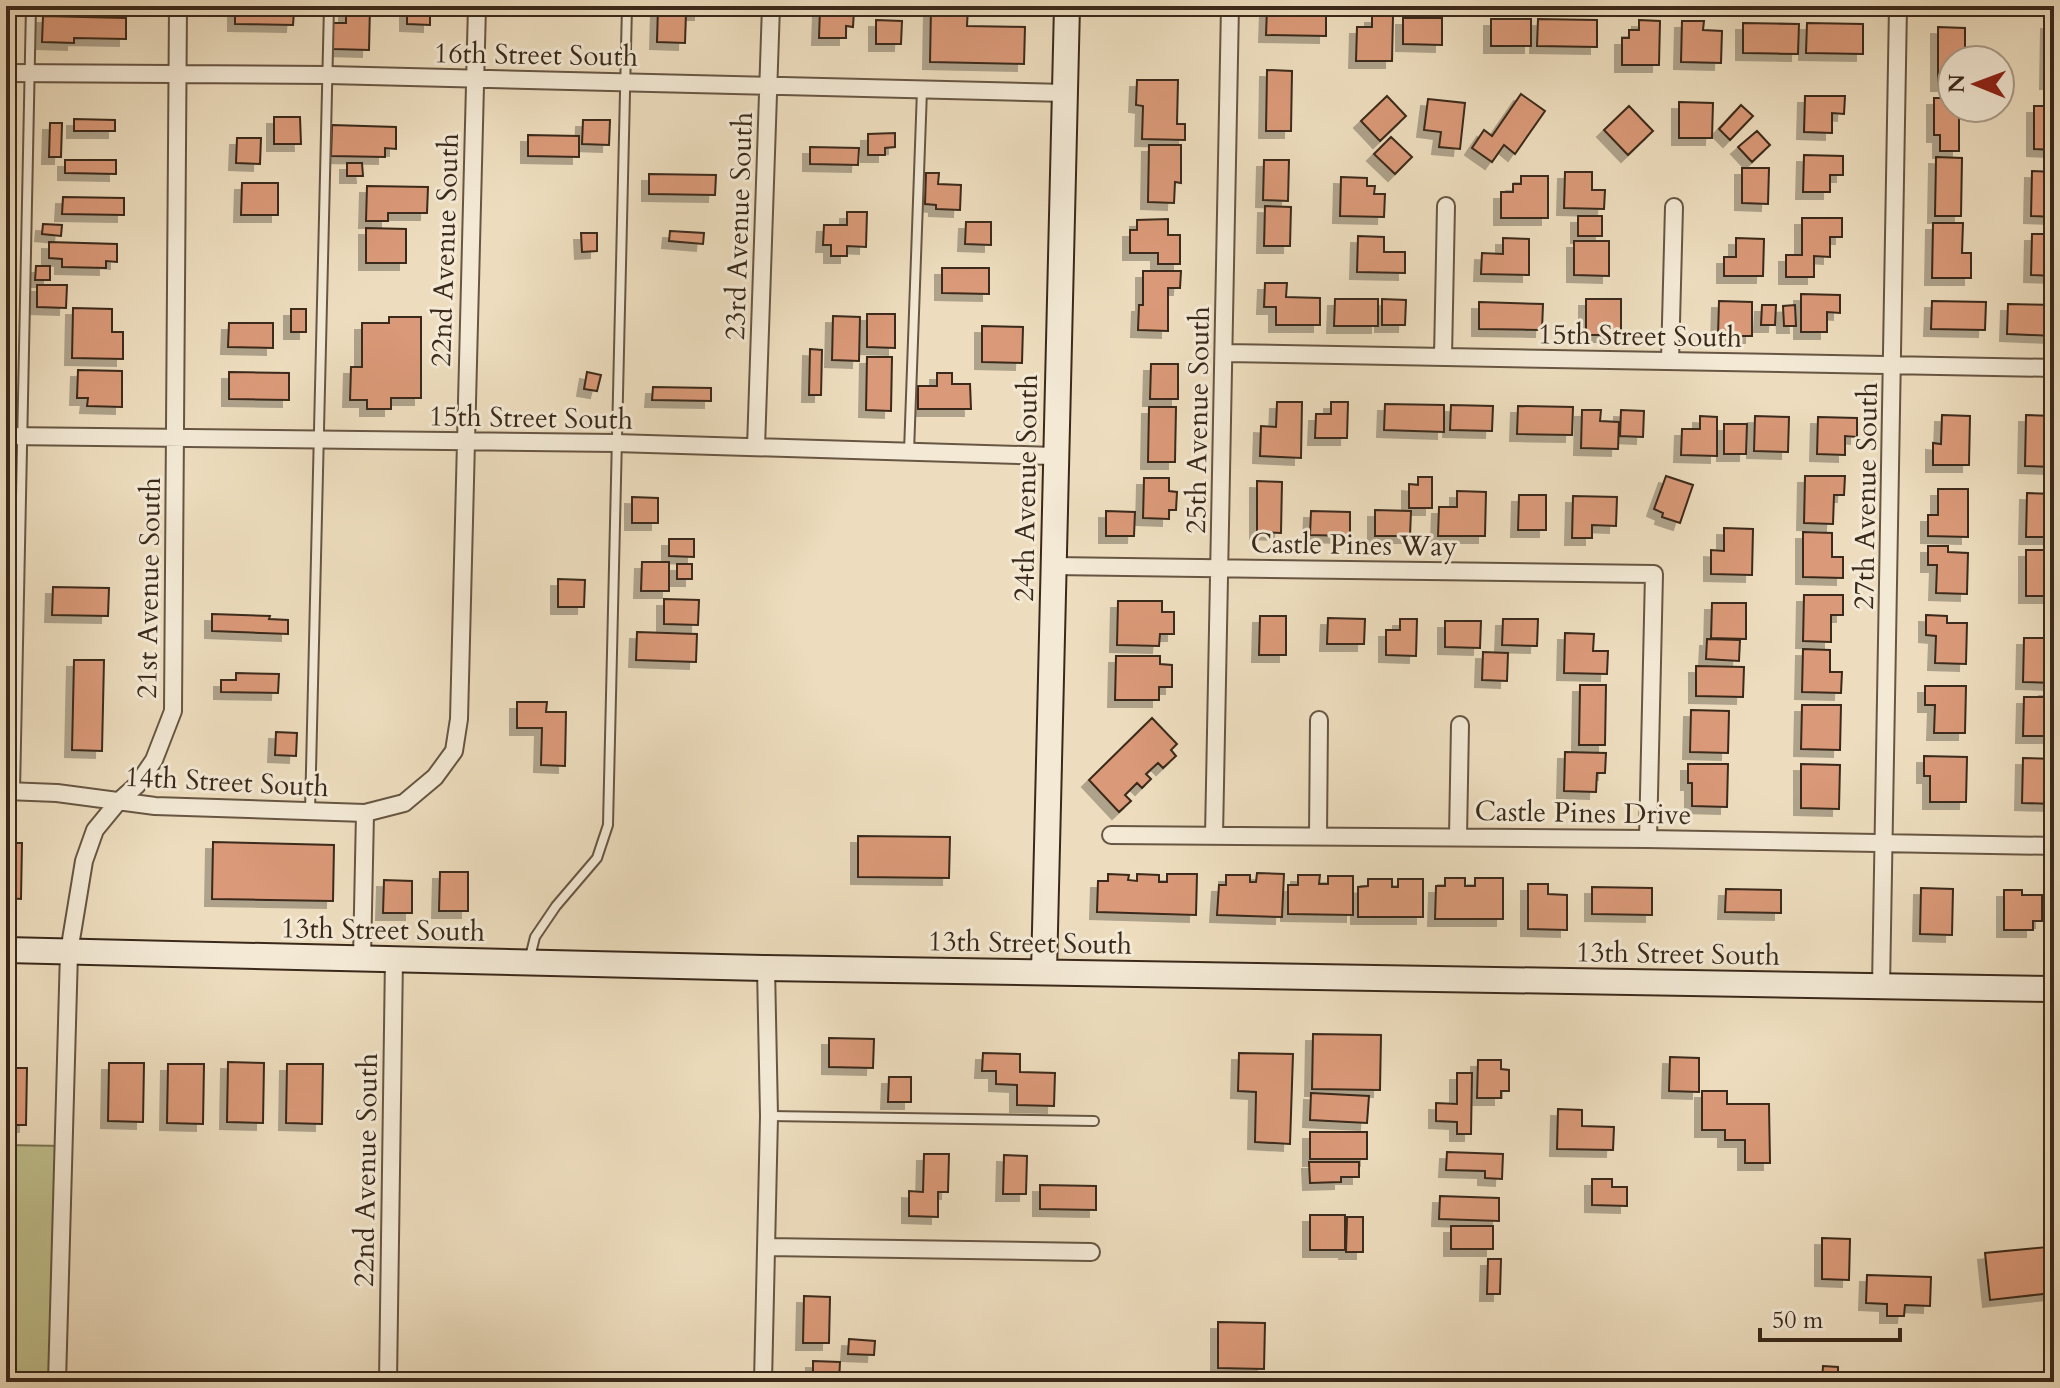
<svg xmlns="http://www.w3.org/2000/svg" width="2060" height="1388" viewBox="0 0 2060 1388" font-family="Cardo,serif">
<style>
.green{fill:#bfbf8c;stroke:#7c7453;stroke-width:2}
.building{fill:#da9978;stroke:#3a291a;stroke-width:2;filter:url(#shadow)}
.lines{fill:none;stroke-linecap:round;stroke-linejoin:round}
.lane-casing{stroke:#675643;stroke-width:12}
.street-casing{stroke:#675643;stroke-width:20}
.secondary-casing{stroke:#3a291a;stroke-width:28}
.lane{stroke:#f3e9d5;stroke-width:8}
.street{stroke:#f3e9d5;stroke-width:16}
.secondary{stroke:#f3e9d5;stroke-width:24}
.labels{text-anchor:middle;stroke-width:6;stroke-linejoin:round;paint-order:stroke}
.street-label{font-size:28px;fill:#3a291a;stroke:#f3e9d5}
</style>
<defs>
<filter id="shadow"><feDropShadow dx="-7" dy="7" stdDeviation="0" flood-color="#0004"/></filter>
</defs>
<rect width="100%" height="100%" fill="#edddbe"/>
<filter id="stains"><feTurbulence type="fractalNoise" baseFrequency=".0025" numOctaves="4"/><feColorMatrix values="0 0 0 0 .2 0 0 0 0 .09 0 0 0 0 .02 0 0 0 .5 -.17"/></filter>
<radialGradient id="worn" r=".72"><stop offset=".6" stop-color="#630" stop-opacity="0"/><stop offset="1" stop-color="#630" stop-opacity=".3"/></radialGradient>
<!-- green -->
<path class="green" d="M6,1145L63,1146L56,1382H6Z"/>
<!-- building -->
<path class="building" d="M346,6H370L369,50L333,49V23H346Z
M407,6H430V25L407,24Z
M658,6H701V13H686L685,43L657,42Z
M931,6H968L967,26L1025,27L1024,64L930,62Z
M1267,8L1326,9V36L1266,35Z
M820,9L854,10L853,27L846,26V38H819Z
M235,10L294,11L293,25L235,24Z
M43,16L126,18V39L74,38V43L42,42Z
M1372,16H1393L1392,61H1356L1357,27H1372Z
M1403,18H1442V45L1403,44Z
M1491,19H1531V46H1491Z
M1538,19L1597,20V47L1537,46Z
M876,20L902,21L901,44H876Z
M1639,20L1660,21L1659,65H1622V38H1629V30H1639Z
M1682,21H1704L1703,30L1722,31L1721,63L1681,62Z
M2048,22L2054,23V82H2047Z
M1743,23L1799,24L1798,54L1743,53Z
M1807,23L1863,24V54L1806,53Z
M1938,27L1965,28V60H1952V84H1938Z
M1267,70L1292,71L1291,131H1266Z
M1137,80H1178L1177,124H1185V140L1142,139L1143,106L1136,105Z
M1521,94L1545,111L1515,154L1504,145L1492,162L1472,148L1484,130L1492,136Z
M1387,96L1406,116L1380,141L1361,121Z
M1805,96H1845L1844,114L1832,113V133L1804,132Z
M1934,98H1952V108H1959V151H1940V135H1934Z
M1428,99L1465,103L1460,149L1439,147L1441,132L1424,130Z
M1679,102L1713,103L1712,138H1679Z
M1741,105L1753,116L1730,140L1719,129Z
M1629,106L1653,131L1628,155L1604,130Z
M2034,106H2054V150L2034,149Z
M274,117H300L301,144H274Z
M74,119L115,120V131H74Z
M583,120H610L609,145L582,144Z
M50,123H62L61,157H49Z
M6,124H12L11,151H6Z
M332,125L396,127V149L385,148V157L331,156Z
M1757,131L1770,145L1752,162L1738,147Z
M895,133V147L885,148V155H868V134Z
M528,135L579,136V157L528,156Z
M1391,137L1412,157L1395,174L1374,154Z
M237,138H261L260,164L236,163Z
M1149,145H1181V183L1175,182L1174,203L1148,202Z
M810,147L859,148L858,165L810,164Z
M1804,155L1843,156V175H1830V192H1803Z
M1936,157L1962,158L1961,216H1935Z
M6,160H13V184L6,183Z
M65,160H116V174L65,173Z
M1264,160H1289L1288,201L1263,200Z
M347,163H362L363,176H347Z
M1742,168H1769L1768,204L1742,203Z
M2032,171L2054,172V217L2031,216Z
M1565,172H1592V190H1605L1604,209L1564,208Z
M926,173H939L938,184L961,185L960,210L936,209V205L925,204Z
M649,174L716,175L715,195L649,194Z
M1521,176H1548V218H1501V192H1513V184H1521Z
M1341,177L1367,178V186H1375L1374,194H1385L1384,217L1340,216Z
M242,183H278V215H241Z
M367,186L428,187L427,213H388V221H366Z
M63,197L124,198V215L62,214Z
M1265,206L1291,207L1290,246H1264Z
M847,212H867L866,247L847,246V256H831V245H823L824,225H847Z
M1578,216H1602V236H1578Z
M1802,218H1842V237H1830V257L1814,256V277H1786V255H1802Z
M1168,219V235H1180V264H1158V253H1130V230H1137V220Z
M966,222H991V245L965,244Z
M1933,223H1963L1962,253H1971V278H1932Z
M43,224L62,225L61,236L42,234Z
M366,228L406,229V263H366Z
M670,231L704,233L703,244L669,241Z
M581,233H597V251L582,252Z
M2032,234H2054V276L2031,275Z
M1358,236L1384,237V252H1405V273L1357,272Z
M1503,238L1529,239V275L1481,274L1482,253L1503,254Z
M1736,238L1764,239L1763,276H1724V257H1736Z
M1574,241H1609V276L1574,275Z
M49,242L117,244V262L106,261V268L62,267V259L49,258Z
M36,266H50V280H35Z
M942,268H989V294L942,293Z
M1143,271H1181L1180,288H1168V331L1138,330L1139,305H1143Z
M1265,283H1287L1286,297L1320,298V325H1276V307H1264Z
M37,285H67L66,308L37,307Z
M1801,294L1840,295V313L1827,312V332H1801Z
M1335,299H1378V326H1334Z
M1382,299L1406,300L1405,325H1382Z
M1586,299H1621V335H1586Z
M1719,301L1752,302V336H1718Z
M1932,301L1986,302L1985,330L1931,329Z
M1479,302L1543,304L1542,330L1479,329Z
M2008,304L2054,305V336L2007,334Z
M1762,305H1776L1775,325H1761Z
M1795,305L1796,326H1784L1783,306Z
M73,308L112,309V332H123V359L72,358Z
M291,309H306V332H291Z
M867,314H895V348L867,347Z
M833,316L860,317L859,361L832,360Z
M389,317H421V398H391V409H367V400H350L351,367H362V323H389Z
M229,323H273V348L228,347Z
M6,325H11L10,350H6Z
M982,326L1023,327L1022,363L982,362Z
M810,349L822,350L821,395H809Z
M867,357H892L891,411L866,410Z
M1151,364H1178V399H1150Z
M78,370L122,371V407L87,406L88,398H77Z
M229,372L289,373V400L229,399Z
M587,372L601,375L597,391L584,389Z
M937,373H952V384H970L971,409H918V386H937Z
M653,387L711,388V401L652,400Z
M1277,402H1302L1301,458L1260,456L1261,426L1276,427Z
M1331,402H1348L1347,438H1315L1316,414H1331Z
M1385,404L1444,405V432L1384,430Z
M1451,405L1493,406L1492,431L1450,430Z
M1518,406L1573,407L1572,435L1517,434Z
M1149,407H1176L1175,462H1148Z
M1582,410H1601L1600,421L1619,422L1618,449L1581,448Z
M1621,410L1644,411L1643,437L1620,436Z
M1942,415L1970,416L1969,465H1933V443L1941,444Z
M2026,415L2054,416V467L2025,466Z
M1700,416L1717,417V456L1681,455L1682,429H1700Z
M1755,416L1789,417L1788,452L1754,451Z
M1818,417L1857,418V437L1845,436V455L1817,454Z
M1724,424H1747L1746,454H1724Z
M1666,476L1693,485L1680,523L1662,517L1663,513L1654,509Z
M1805,476H1845L1844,495H1834L1833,524L1804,523Z
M1418,477H1432V508H1409V484L1418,485Z
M1144,478H1169V491L1177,492L1176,510H1169V519L1143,518Z
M1257,481L1282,482L1281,533L1257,532Z
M1938,489H1968V537L1928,536V515H1938Z
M1457,491L1486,492L1485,536H1438L1439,507H1457Z
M2027,493L2054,494V537H2026Z
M1519,495H1546V530H1518Z
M1573,496L1617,497L1616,526L1592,525V538H1572Z
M632,497L658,498V523H632Z
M1375,510L1411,511L1410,536H1375Z
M1106,511L1135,512L1134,536H1106Z
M1311,511L1350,512V536L1310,535Z
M1724,528L1753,529L1752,575L1711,574V550L1724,551Z
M1803,532L1832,533V557H1843V578L1803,577Z
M669,539H694V557L669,556Z
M1928,546H1948V552L1968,553L1967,594L1936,593L1937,565H1928Z
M2026,550H2054V596H2026Z
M642,562H669V591H641Z
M677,564H692V579H677Z
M558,579L585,580L584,607H558Z
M53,587L109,588L108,616L52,615Z
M1804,595H1843V615H1831V642L1803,641Z
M664,599L699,600L698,625L664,624Z
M1118,601H1162V612H1174V634H1160L1159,646L1117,645Z
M1712,603H1746V639L1711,638Z
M212,614L270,616L269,619L288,620V634L212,631Z
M1926,615L1947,616V623H1967L1966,664L1935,663L1936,636L1926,635Z
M1260,616H1286V655H1259Z
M1328,618L1365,619L1364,644H1327Z
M1400,619H1417L1416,656L1386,655V630H1400Z
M1503,619H1538L1537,646L1502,645Z
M1445,621H1481L1480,648L1445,647Z
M637,632L697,634L696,662L636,660Z
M1565,633L1594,634L1593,651H1608L1607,674L1564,673Z
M2024,638H2054V683L2023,682Z
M1707,639L1740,640L1739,661L1706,659Z
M1803,649L1830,650V672H1842L1841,693L1802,692Z
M1483,652L1508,653L1507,681L1482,680Z
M1116,656H1160V664L1172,665V687H1159V700H1115Z
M74,660H104L102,751L72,750Z
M1696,666L1744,667L1743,697L1696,696Z
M236,673L279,674L278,693L221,692V680H236Z
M1580,685H1606L1605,745H1579Z
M1925,686H1966L1965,733H1934L1935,705H1925Z
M2046,689H2054V736H2023L2024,697H2045Z
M517,702H547L546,712H566L565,766L541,765L542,728H517Z
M1802,705H1841L1840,750L1801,749Z
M1691,710L1729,711L1728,753L1690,752Z
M1152,718L1177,744L1171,750L1176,756L1163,768L1158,763L1146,774L1151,779L1142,788L1137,783L1125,795L1131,801L1119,812L1089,780Z
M276,732L297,733L296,756L275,755Z
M1565,752L1606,753L1605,773H1597L1596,792L1564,791Z
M1924,756L1967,757L1966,802H1930V776H1924Z
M2023,758L2054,759V804L2022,803Z
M1688,764H1728L1727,807L1692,806V783H1688Z
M1801,764L1840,765L1839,809L1801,808Z
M858,836L950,837L949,878L858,877Z
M213,842L334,845L333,901L212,899Z
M6,843H22L21,899L6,898Z
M440,872H468V911H439Z
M1257,873L1284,874L1282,917L1217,915L1219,885H1226V875H1250V882H1256Z
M1108,874L1129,875L1128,880L1137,881V874L1159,875V882H1167V874H1197L1196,915L1097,912L1098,881H1108Z
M1298,875H1320L1319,884H1328V876H1353V915L1288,914V885H1298Z
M1445,878H1465V886H1475V878H1503V919H1435L1436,886H1445Z
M1368,879H1392V887H1398V879H1423V917H1358V887L1368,886Z
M384,880L412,881V913H383Z
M1528,884H1548V894L1567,895V930L1528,929Z
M1592,887L1652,888V915L1592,914Z
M1921,888L1953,889L1952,935L1920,934Z
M1726,889L1781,890V913L1725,912Z
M2004,890H2022V895H2042V921H2033V930H2004Z
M1313,1034L1381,1035L1380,1090L1312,1089Z
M829,1038L874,1039L873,1068L829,1067Z
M983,1053L1020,1054V1072L1055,1073L1054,1106L1017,1105V1085L996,1084V1071H982Z
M1239,1053L1293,1054L1290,1144L1255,1142L1256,1092L1238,1091Z
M1670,1057L1699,1058V1092L1669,1091Z
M1478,1060H1501V1069L1509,1070V1091H1501V1098H1477Z
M228,1062L264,1063L263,1123L227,1122Z
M109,1063H144L143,1122L108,1121Z
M168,1064H204L203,1124L167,1123Z
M287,1064H323L322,1124L286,1123Z
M6,1068H27L26,1125H6Z
M1457,1073H1472L1471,1134H1457V1122L1436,1121V1103L1457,1104Z
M889,1077H911V1102H888Z
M1702,1091H1727V1104H1769L1770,1163H1745V1140H1725V1130H1702Z
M1311,1093L1369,1096L1367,1123L1310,1120Z
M1558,1109L1582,1110V1126L1614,1127L1613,1150L1557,1149Z
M1310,1132H1367V1159H1310Z
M1447,1152L1503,1154L1502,1179L1485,1178V1171L1446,1170Z
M924,1154H949L948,1192H938V1217L909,1216V1191L923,1192Z
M1004,1155L1027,1156L1026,1194H1003Z
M1309,1162H1359V1177H1341V1182L1310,1183Z
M1592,1179H1612V1187H1627V1206L1592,1205Z
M1040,1185L1096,1186V1210L1040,1209Z
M1440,1196L1499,1198V1221L1439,1219Z
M1310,1215H1345V1250H1310Z
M1347,1217H1363V1252H1346Z
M1451,1226H1493V1249H1451Z
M1822,1238L1850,1239L1849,1280L1822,1279Z
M2047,1247L2052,1293L1990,1300L1985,1253Z
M1488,1259H1501L1500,1294H1487Z
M1867,1275L1931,1277L1930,1306L1905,1305L1904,1316H1887V1304L1866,1303Z
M804,1296L830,1297L829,1343H803Z
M1218,1322L1265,1323L1264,1369L1218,1368Z
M849,1339L875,1341L874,1355L848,1354Z
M813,1361L840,1362L839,1382H813Z
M1823,1366L1838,1367V1382H1822Z"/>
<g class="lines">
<!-- lane casing -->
<g class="lane-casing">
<path id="lane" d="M909,452L922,90
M15,791L31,6
M310,812L329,6
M529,961L535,937L556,906L597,858L608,825L627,6
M769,1116L1094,1121"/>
</g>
<!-- street casing -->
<g class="street-casing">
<path id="street" d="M6,73L328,75L1065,93
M1224,353L2054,368
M1443,357L1446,206
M1670,361L1674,207
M6,436L615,443L1054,456
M756,447L771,6
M1053,566L1654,574L1648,839
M6,791L57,793L155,806L365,813L404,803L435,777L454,751L459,719L477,6
M1111,835L1647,839L2054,846
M1214,836L1230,6
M1318,836L1319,720
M1458,837L1460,725
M362,958L365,813
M1881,987L1898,6
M767,1247L1091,1252
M57,1382L69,952L84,861L95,830L118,802L137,785L154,760L173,711L178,6
M388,1382L394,958
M763,1382L769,1116L766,968"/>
</g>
<!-- secondary casing -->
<g class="secondary-casing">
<path id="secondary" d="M6,950L766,968L2054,989
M1044,972L1067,6"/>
</g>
<!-- lane -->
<use href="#lane" class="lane"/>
<!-- street -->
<use href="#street" class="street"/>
<!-- secondary -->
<use href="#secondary" class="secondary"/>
</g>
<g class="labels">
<!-- street labels -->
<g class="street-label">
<text transform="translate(536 54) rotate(1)" y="10">16th Street South</text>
<text transform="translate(738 226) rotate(-88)" y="10">23rd Avenue South</text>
<text transform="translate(444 250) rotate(-88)" y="10">22nd Avenue South</text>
<text transform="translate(1640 335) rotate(1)" y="10">15th Street South</text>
<text transform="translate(531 417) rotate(1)" y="10">15th Street South</text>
<text transform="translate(1197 420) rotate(-89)" y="10">25th Avenue South</text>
<text transform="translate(1025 488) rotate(-89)" y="10">24th Avenue South</text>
<text transform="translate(1865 496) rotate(-89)" y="10">27th Avenue South</text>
<text transform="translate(1354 544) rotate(1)" y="10">Castle Pines Way</text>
<text transform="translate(148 588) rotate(-89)" y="10">21st Avenue South</text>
<text transform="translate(227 781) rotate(3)" y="10">14th Street South</text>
<text transform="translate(1583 812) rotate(1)" y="10">Castle Pines Drive</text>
<text transform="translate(383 929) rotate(1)" y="10">13th Street South</text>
<text transform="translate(1030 942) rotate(1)" y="10">13th Street South</text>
<text transform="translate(1678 953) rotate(1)" y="10">13th Street South</text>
<text transform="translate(365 1170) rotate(-89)" y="10">22nd Avenue South</text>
</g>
</g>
<!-- margin -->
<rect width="2060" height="1388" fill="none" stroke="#edddbe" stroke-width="32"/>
<rect x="8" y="8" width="2044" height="1372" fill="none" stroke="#3a291a" stroke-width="4"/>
<rect x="16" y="16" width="2028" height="1356" fill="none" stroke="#3a291a" stroke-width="2"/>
<!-- north arrow -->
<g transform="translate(1976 84) rotate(271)"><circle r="38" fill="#f3e9d5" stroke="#a99c8a" stroke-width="2"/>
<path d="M0-6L14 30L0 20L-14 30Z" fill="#8f2418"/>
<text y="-12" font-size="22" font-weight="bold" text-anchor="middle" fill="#3a291a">N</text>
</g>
<!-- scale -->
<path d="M1760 1328v12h140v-12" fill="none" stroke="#3a291a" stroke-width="4"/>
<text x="1772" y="1328" font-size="24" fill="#3a291a" stroke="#f3e9d5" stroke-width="6" paint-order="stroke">50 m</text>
<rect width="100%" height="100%" filter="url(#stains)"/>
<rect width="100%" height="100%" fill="url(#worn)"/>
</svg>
